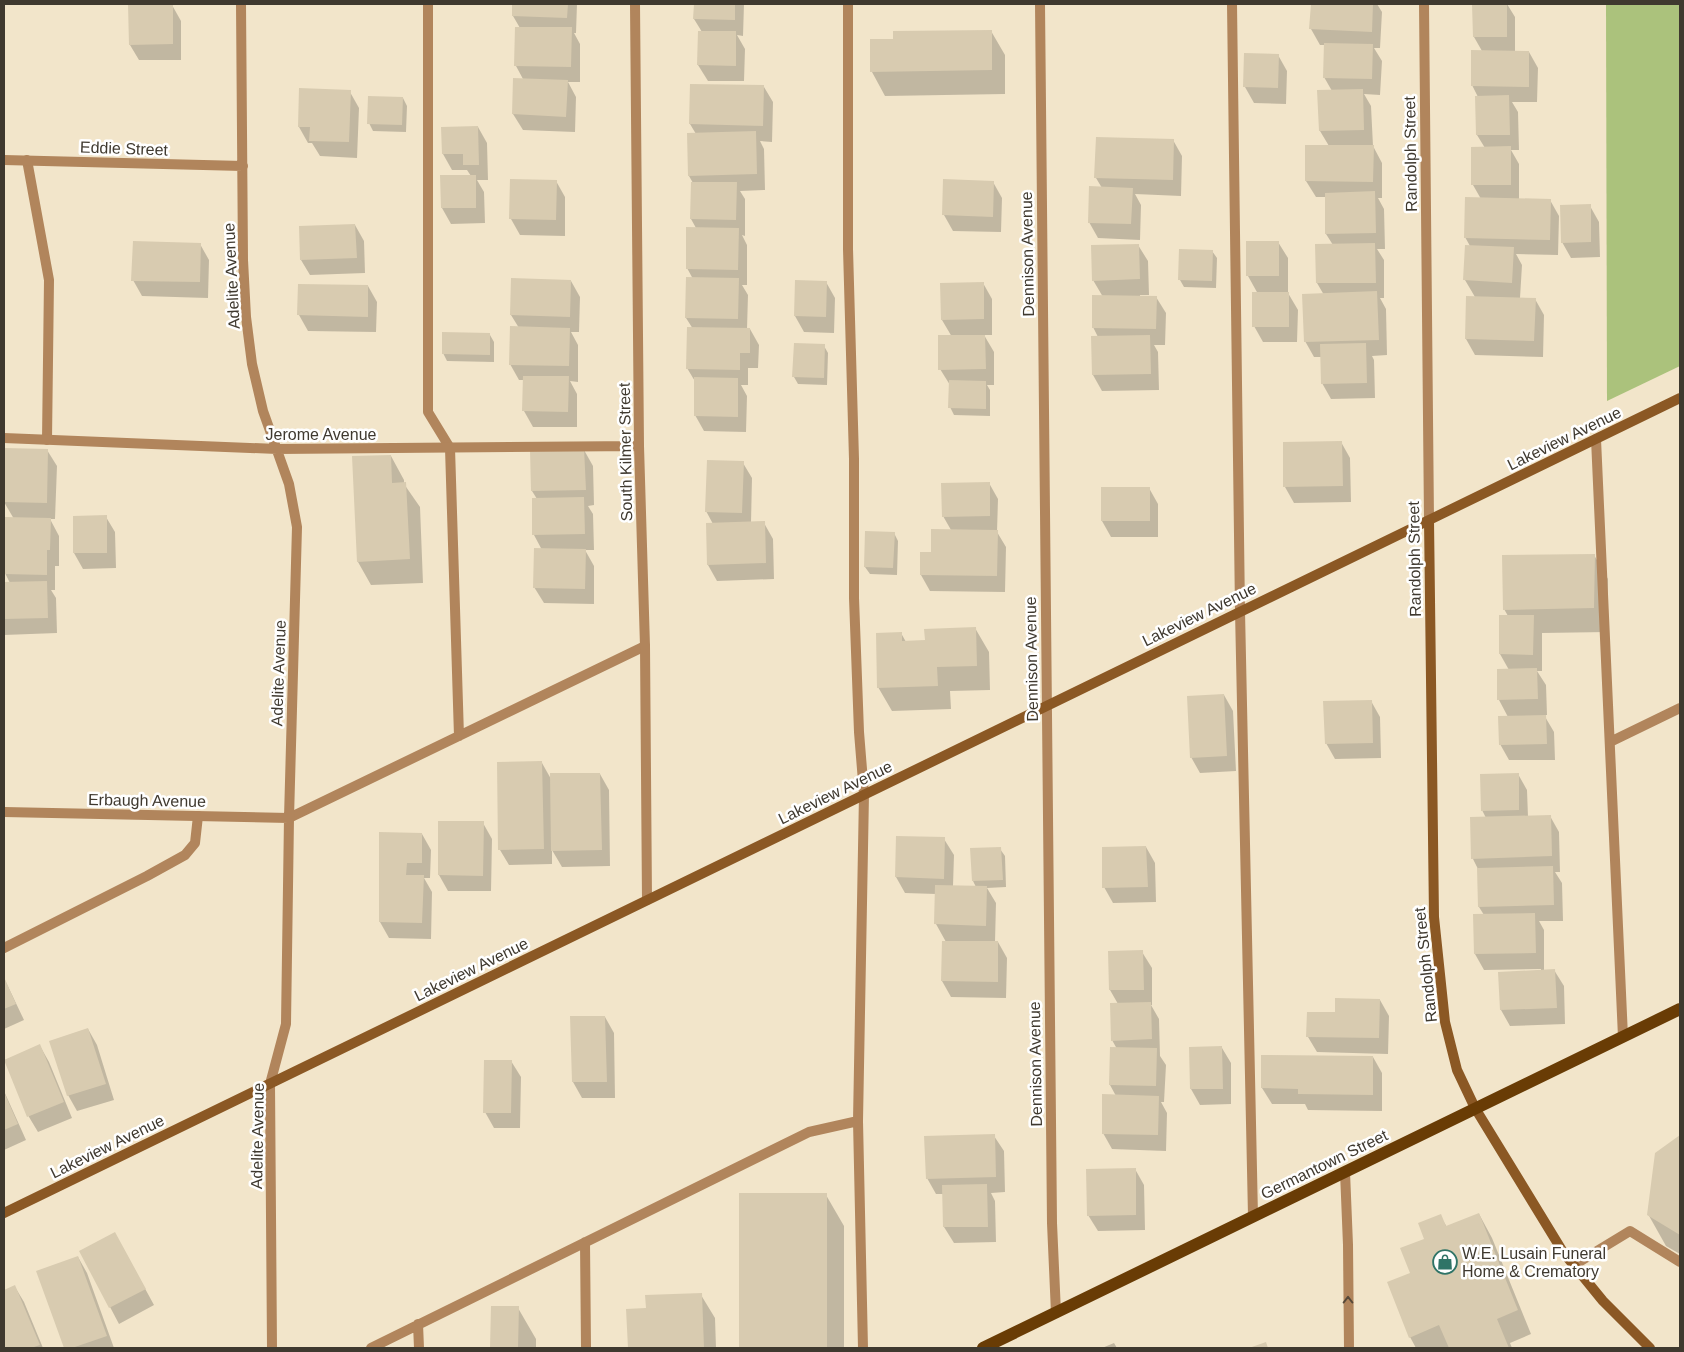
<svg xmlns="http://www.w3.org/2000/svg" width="1684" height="1352" viewBox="0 0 1684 1352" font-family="Arial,sans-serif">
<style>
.green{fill:#abc27c}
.shadow{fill:#0003}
.building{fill:#d8cbb0}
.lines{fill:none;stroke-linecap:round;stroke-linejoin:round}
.lane{stroke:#b1855c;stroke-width:10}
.street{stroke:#b1855c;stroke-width:10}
.secondary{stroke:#8b5824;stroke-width:10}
.primary{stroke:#693c05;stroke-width:12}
.oneway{stroke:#564838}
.labels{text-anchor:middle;stroke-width:5;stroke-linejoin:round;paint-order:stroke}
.street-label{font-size:16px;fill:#3f392f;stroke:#fff}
.poi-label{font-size:16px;fill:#3f392f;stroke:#fff;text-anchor:start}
</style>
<rect width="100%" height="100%" fill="#f2e5ca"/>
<!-- green -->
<path class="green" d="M1606,4H1680V366L1607,401Z"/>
<!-- shadow -->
<path class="shadow" d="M513,4H577L576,33H574L580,44V82H568L576,97L575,132L523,130L513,114L523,79L516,66L520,28L513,16Z
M695,4H744L743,36L737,35L745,49L744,81H708L698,65L702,32L694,19Z
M1312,4H1377L1382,12L1380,48H1374L1382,61L1380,95L1364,94L1371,106L1373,146L1382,163V198H1378L1384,209L1385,249H1377L1384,260V298H1380L1386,309L1387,355L1372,356L1374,360L1375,398L1331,399L1322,383L1321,357H1314L1305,341L1324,295L1317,283L1333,245L1326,234V197H1316L1306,181L1329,146L1320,131L1318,92L1332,91L1324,77L1325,45H1320L1311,29Z
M1473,4H1507L1515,17V52H1529L1538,68L1537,102H1512L1518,112L1519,150H1511L1519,164V200H1550L1559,216L1558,255L1516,254L1522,265L1520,298L1535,299L1544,315L1543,357L1475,355L1466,339L1475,297L1465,280L1470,246L1465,237L1481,199L1473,185L1485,148L1477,135L1478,97L1472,85L1482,51L1474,37Z
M172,5L181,21V60H139L130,45Z
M991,31L1005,55V94L885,96L872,72L871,40H894Z
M1278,55L1287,71L1286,104L1254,103L1245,87Z
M764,87L773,102L772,142L760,141L764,149L765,190L740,191L745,199V236L742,235L747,245V285H742L748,295L747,329H750L759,345L758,368H748V385H741L747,396L746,432L704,431L695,415L696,383L687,368L693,329L686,318L687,279H693L687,268L696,228L691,219L692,183H693L689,176L696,134L690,124Z
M350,92L359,108L357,158L320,156L312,143H308L299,127Z
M403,98L407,106L406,132L373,131L369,123Z
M478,127L487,143L488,180H477L484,192L485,223L451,224L442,208L471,176L467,170H452L443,154Z
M1173,140L1182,156L1181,196L1135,194L1141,205L1140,240L1098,238L1089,222L1102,188L1096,178Z
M511,180L556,181L565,197V236L520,235L511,219Z
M993,182L1002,198L1001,232L953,231L944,215Z
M1590,206L1599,222L1600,257L1571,258L1562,242Z
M355,225L364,241L365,273L310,275L301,260Z
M1247,242H1278L1288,258V293L1298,310L1297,342H1263L1254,326L1258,294L1248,276Z
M200,244L209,260L208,298L142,296L133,280Z
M1138,245L1148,261L1149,295H1140V297H1156L1166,313L1165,345H1154L1158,352L1159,390L1102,391L1093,375L1092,337H1098L1093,327L1103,297L1093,280Z
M1212,251L1217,258L1216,288L1184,287L1180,280Z
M571,281L580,297L579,332H571L578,345V382L570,381L577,394V427H533L524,411V380H519L510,364L519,328L511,315Z
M826,282L835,298L834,333L804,332L795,316Z
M983,283L992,299V335H984L994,352V385H987L990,390V416L954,415L950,407V385L940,369L952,337L942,320Z
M368,286L377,302L376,332L308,331L299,315Z
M490,335L494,342V362L447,361L443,353Z
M824,346L828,353L827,385L798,384L794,377Z
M1341,442L1350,458L1351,502L1294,503L1285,487Z
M47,450L57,466L55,519H50L59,536V566H55V590H51L56,598L57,633L4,635V583H10L5,573L14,519L4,502Z
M584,450L593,466L594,505L588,506L593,514L594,550H585L594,566V604L544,603L534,587L542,550L534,535L533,499H537L532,491L531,451Z
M391,456L404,480V484L420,507L423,583L371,585L358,562Z
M743,463L752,478L751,523H764L773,539L774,579L717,581L708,565L713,524L706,511Z
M989,483L998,499L997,532L1006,547L1005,592L930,591L921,575V553H932L951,530L943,516Z
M1149,488L1158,504V537H1111L1102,521Z
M106,517L115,532L116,568L83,569L74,553Z
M894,533L898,541L897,575L870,574L865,567Z
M1594,555L1608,579L1607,632L1542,633V671H1537L1546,685L1547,715H1544L1554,732L1555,760H1509L1500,744L1508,717L1499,700L1509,670L1500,654L1508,616L1504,609Z
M975,628L989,652L990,690L950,691L951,709L892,711L878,687L901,633L906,642L926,641Z
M1224,695L1233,711L1236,771L1200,773L1191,757Z
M1371,701L1380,717L1381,758L1335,759L1326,743Z
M542,763L551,779L600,774L609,790L610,866L562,867L552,850V864L509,865L500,850Z
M1518,774L1527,790L1528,817L1550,816L1559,832L1560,872H1555L1562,883L1563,921H1539L1544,930V971L1554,970L1564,986L1565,1024L1510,1026L1501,1010L1500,973L1541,971V969L1484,970L1475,954L1484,915L1479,907L1478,869L1473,859L1486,818L1482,810Z
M483,823L492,839L491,891H448L439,875Z
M381,834H422L431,850L430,878H424L432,892L431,939L389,938L380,922Z
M944,839L954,855L953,886L976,887L973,881L1000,849L1005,856L1006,887L987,888L996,903L995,942H998L1007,958L1006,998L951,997L942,981L943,942H946L936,924V894L905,893L896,877Z
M1146,847L1155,863L1156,902L1113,903L1104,887Z
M1142,952L1152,968V1005H1151L1159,1019L1160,1056L1166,1065L1164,1102H1161L1167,1113L1166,1151L1112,1149L1103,1133L1116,1096L1110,1085L1117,1049L1112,1040L1118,1004L1110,990Z
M4,978L24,1020L4,1029Z
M1380,1000L1389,1016L1388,1054L1317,1052L1308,1037L1337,1013Z
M572,1017H605L614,1033L615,1098H582L573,1082Z
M88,1029L97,1045L114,1100L77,1111L68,1095Z
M40,1046L49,1062L72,1118L38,1132L29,1117L5,1060Z
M1222,1048L1231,1063V1104L1200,1105L1191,1089Z
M1373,1057L1382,1073V1111L1308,1110L1305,1104H1272L1262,1088Z
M511,1061L521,1077L520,1128H494L485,1112Z
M4,1091L26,1140L4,1150Z
M994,1136L1004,1151L1005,1192L991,1193L995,1201L996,1242L954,1243L944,1227V1194H936L927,1178Z
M1680,1137V1254L1666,1246L1648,1214L1656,1154Z
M1135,1169L1144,1185L1145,1230L1098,1231L1088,1215Z
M740,1195H826L844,1226V1348H740Z
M1479,1214L1492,1238L1531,1334L1510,1343L1512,1348H1416L1410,1337L1411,1273L1426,1240L1440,1216L1447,1227Z
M124,1250L154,1305L119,1324L81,1252Z
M78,1257L87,1273L114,1348H65L38,1271Z
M15,1287L24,1302L43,1348H4V1291Z
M701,1295L715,1318L716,1348H629L628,1310H647Z
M492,1307L518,1308L536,1339V1348H492Z
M1114,1343L1117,1348H1102Z"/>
<!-- building -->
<path class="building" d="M128,4H173V44L129,45Z
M512,4H568L567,18L512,16Z
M694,4H735V20L693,19Z
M1311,4H1373L1372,32L1309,29Z
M1472,4H1507V37H1473Z
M515,27H572L571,67L514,66Z
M992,30V70L870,72V39H893V31Z
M698,31H736V66L697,65Z
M1324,43L1373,44L1372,79L1323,78Z
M1471,50L1529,51V87L1471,86Z
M1244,53L1279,54L1278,88L1243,87Z
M513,78L568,80L566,117L512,114Z
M690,84L764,85L763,126L689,124Z
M299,88L351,90L349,142L309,141L310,127H298Z
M1363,89L1364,130L1319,131L1317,90Z
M1509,95L1510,135H1476L1475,96Z
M368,96L403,97L402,125L367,124Z
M478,126L479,165H463V154H442L441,127Z
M756,131L757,174L688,176L687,133Z
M1096,137L1174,139L1173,180L1094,178Z
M1305,145H1374L1373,182L1305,181Z
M1511,146V185H1471V147Z
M440,175H476V208H441Z
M510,179L557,180L556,220L509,219Z
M943,179L994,181L993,217L942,215Z
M691,182H737L736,220L690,219Z
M1089,186L1133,188L1131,224L1088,223Z
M1375,191L1376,233L1325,234V193Z
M1465,197L1551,199L1550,240L1464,238Z
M1591,204V242L1561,243L1560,205Z
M355,224L357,258L300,260L299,226Z
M686,227L739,228L738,270L686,269Z
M133,241L201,243L200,282L131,281Z
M1246,241H1279V276H1246Z
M1375,243L1376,283H1316L1315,244Z
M1139,244L1140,279L1092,281L1091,245Z
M1465,245L1514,247L1512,283L1463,280Z
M1179,249L1213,250L1212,281L1178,280Z
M686,277L739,278L738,319L685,318Z
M511,278L571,280L570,317L510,315Z
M795,280L827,281L826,317L794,316Z
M984,282V319L941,320L940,283Z
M298,284L368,285V317L297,315Z
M1377,291L1379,340L1304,342L1302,294Z
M1252,292H1289V327H1252Z
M1092,295L1157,296L1156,329L1092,328Z
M1466,296L1536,298L1534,341L1465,339Z
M510,326L570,328L569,366L509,365Z
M687,327L750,328V353H740V370L686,369Z
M442,332L490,333V355L442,354Z
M938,335H985L986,369L938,370Z
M1150,335L1151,374L1092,375L1091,336Z
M794,343L825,344L824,378L792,377Z
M1366,343L1367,383L1321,384L1320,344Z
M523,376H569L568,412L522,411Z
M694,377L738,378V417L694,416Z
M949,380L986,381V409L948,408Z
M1342,441L1343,486L1283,487V442Z
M4,448L48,449L47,503L4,502Z
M584,448L586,490L531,491L530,450Z
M391,455L392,483L406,482L410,559L357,562L352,456Z
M707,460L744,461L742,513L705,512Z
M990,482V516L942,517L941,483Z
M1101,487H1150V521H1101Z
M584,497L585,534L532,535V498Z
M107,515V553H73V516Z
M5,517L51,518L50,550H47V575L4,574Z
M765,521L766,563L707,565L706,523Z
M931,529L998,530L997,576L920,575V552H931Z
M865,531L895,532L893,568L864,567Z
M534,548L586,549L585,589L533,588Z
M1595,554L1594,608L1503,610L1502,555Z
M47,581L48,618L4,619V582Z
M1499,615H1534L1533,655L1499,654Z
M976,627L977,666L937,667L938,686L877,688L876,633L902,632V641L925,640L924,629Z
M1537,668L1538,699L1497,700V669Z
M1224,694L1227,756L1190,758L1187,696Z
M1372,700L1373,743L1325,744L1323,701Z
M1546,715L1547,744L1499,745L1498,716Z
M542,761L544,849L498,850L497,762Z
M550,773H600L602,850L551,851Z
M1519,773V810L1481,811L1480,774Z
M1551,815L1552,856L1471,859L1470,817Z
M438,821H484L483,876L438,875Z
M379,832L422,833V863H407L406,875H424L422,923L379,922Z
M896,836L945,837L944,879L895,877Z
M1146,846L1148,887L1102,888V847Z
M1001,847L1003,880L972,881L970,848Z
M1553,866L1554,905L1478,907L1477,868Z
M935,885L987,886L986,926L934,924Z
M1535,913L1536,953L1474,954L1473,914Z
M942,941H998V982L941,981Z
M1143,950L1144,990H1109L1108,951Z
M1555,969L1557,1008L1500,1010L1498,972Z
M4,977L16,1004L4,1009Z
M1335,998L1380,999L1379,1038L1306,1037L1307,1012H1335Z
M1151,1002L1152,1039L1111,1041L1110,1003Z
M570,1016H605L607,1082H572Z
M88,1028L106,1084L67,1096L49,1041Z
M40,1044L64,1102L27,1117L4,1060Z
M1222,1046L1223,1089H1190L1189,1047Z
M1110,1047L1157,1048L1156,1086L1109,1085Z
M1261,1055L1373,1056V1095L1298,1094V1089L1261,1088Z
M484,1060H512L511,1113H483Z
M4,1092L18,1124L4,1130Z
M1102,1094L1159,1096L1158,1135L1102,1134Z
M995,1134L996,1177L926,1179L924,1136Z
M1680,1135V1235L1647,1215L1655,1153Z
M1136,1168V1215L1087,1216L1086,1169Z
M987,1184L988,1227H943L942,1185Z
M739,1193H827V1348H739Z
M1479,1213L1518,1310L1497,1319L1509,1348H1449L1439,1325L1409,1338L1387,1282L1410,1273L1400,1248L1424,1239L1418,1223L1441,1214L1446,1226Z
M115,1232L146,1289L109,1308L79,1251Z
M78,1256L107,1336L72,1348H64L36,1271Z
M15,1285L40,1345L31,1348H4V1290Z
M702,1293L704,1348H628L626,1309L646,1308L645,1295Z
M491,1306H519L518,1348H490Z
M1266,1342L1268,1348H1249Z"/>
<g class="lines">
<!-- lane -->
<path class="lane" d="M428,4V412L450,448L459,736
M848,4V249L854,459V598L859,732L864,794L858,1121L863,1348
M1232,4L1240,611L1253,1216
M27,160L49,280L47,440
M1596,439L1623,1037
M1610,742L1680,708
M289,818L645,646
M4,948L147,876L185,855L195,843L198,816
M585,1242L586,1348
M1574,1265L1630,1231L1680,1262
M418,1324L419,1348
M371,1348L809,1132L858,1121"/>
<!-- street -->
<path class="street" d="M241,4L243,260L246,317L252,364L263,411L289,484L297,527L289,818L286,1024L270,1084L272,1348
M635,4L639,446L645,646L647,900
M1040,4L1052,1223L1056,1313
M1424,4L1429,520
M4,160L243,166
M4,438L277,449L639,446
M4,812L289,818
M1345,1172L1348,1245L1349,1348"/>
<!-- secondary -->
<path class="secondary" d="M1429,520L1434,917L1445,1022L1457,1070L1475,1108L1563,1252L1603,1301L1650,1348
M4,1213L1680,398"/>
<!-- primary -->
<path class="primary" d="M983,1348L1680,1009"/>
</g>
<!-- one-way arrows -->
<defs><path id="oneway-chevron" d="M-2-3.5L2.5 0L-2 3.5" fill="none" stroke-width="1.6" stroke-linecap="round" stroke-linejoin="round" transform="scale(1.25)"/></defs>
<use class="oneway" href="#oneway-chevron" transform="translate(1348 1300) rotate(-90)"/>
<!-- icons -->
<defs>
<g id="shop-ring" transform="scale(1.25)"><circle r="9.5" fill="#fff" stroke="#2f7467" stroke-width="1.5"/><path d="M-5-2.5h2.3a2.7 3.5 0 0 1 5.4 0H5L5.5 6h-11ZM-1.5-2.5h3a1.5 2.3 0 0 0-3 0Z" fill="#2f7467"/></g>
</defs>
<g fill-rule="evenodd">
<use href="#shop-ring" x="1445" y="1262"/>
</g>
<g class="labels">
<!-- street labels -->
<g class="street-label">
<text transform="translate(124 148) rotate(2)" y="6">Eddie Street</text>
<text transform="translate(1410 154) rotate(-91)" y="6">Randolph Street</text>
<text transform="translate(1027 254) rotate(-91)" y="6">Dennison Avenue</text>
<text transform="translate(231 276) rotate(-93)" y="6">Adelite Avenue</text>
<text x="321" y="440">Jerome Avenue</text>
<text transform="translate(1564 438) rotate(-26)" y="6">Lakeview Avenue</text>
<text transform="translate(625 452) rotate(-91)" y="6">South Kilmer Street</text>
<text transform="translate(1414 559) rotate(-91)" y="6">Randolph Street</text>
<text transform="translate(1199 614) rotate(-26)" y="6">Lakeview Avenue</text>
<text transform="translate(1031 659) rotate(-91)" y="6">Dennison Avenue</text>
<text transform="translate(278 673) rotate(-88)" y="6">Adelite Avenue</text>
<text transform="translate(835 792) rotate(-26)" y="6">Lakeview Avenue</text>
<text transform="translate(147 800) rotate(1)" y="6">Erbaugh Avenue</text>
<text transform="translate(1425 965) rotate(-96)" y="6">Randolph Street</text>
<text transform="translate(471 969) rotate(-26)" y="6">Lakeview Avenue</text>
<text transform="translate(1035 1064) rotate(-91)" y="6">Dennison Avenue</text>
<text transform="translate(257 1136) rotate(-89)" y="6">Adelite Avenue</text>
<text transform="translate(107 1146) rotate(-26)" y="6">Lakeview Avenue</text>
<text transform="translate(1324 1164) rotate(-26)" y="6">Germantown Street</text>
</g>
<!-- poi labels -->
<g class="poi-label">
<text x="1462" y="1259">W.E. Lusain Funeral<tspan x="1462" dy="18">Home &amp; Crematory</tspan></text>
</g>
</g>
<!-- border -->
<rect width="1684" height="1352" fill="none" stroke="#3f392f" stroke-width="10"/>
</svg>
